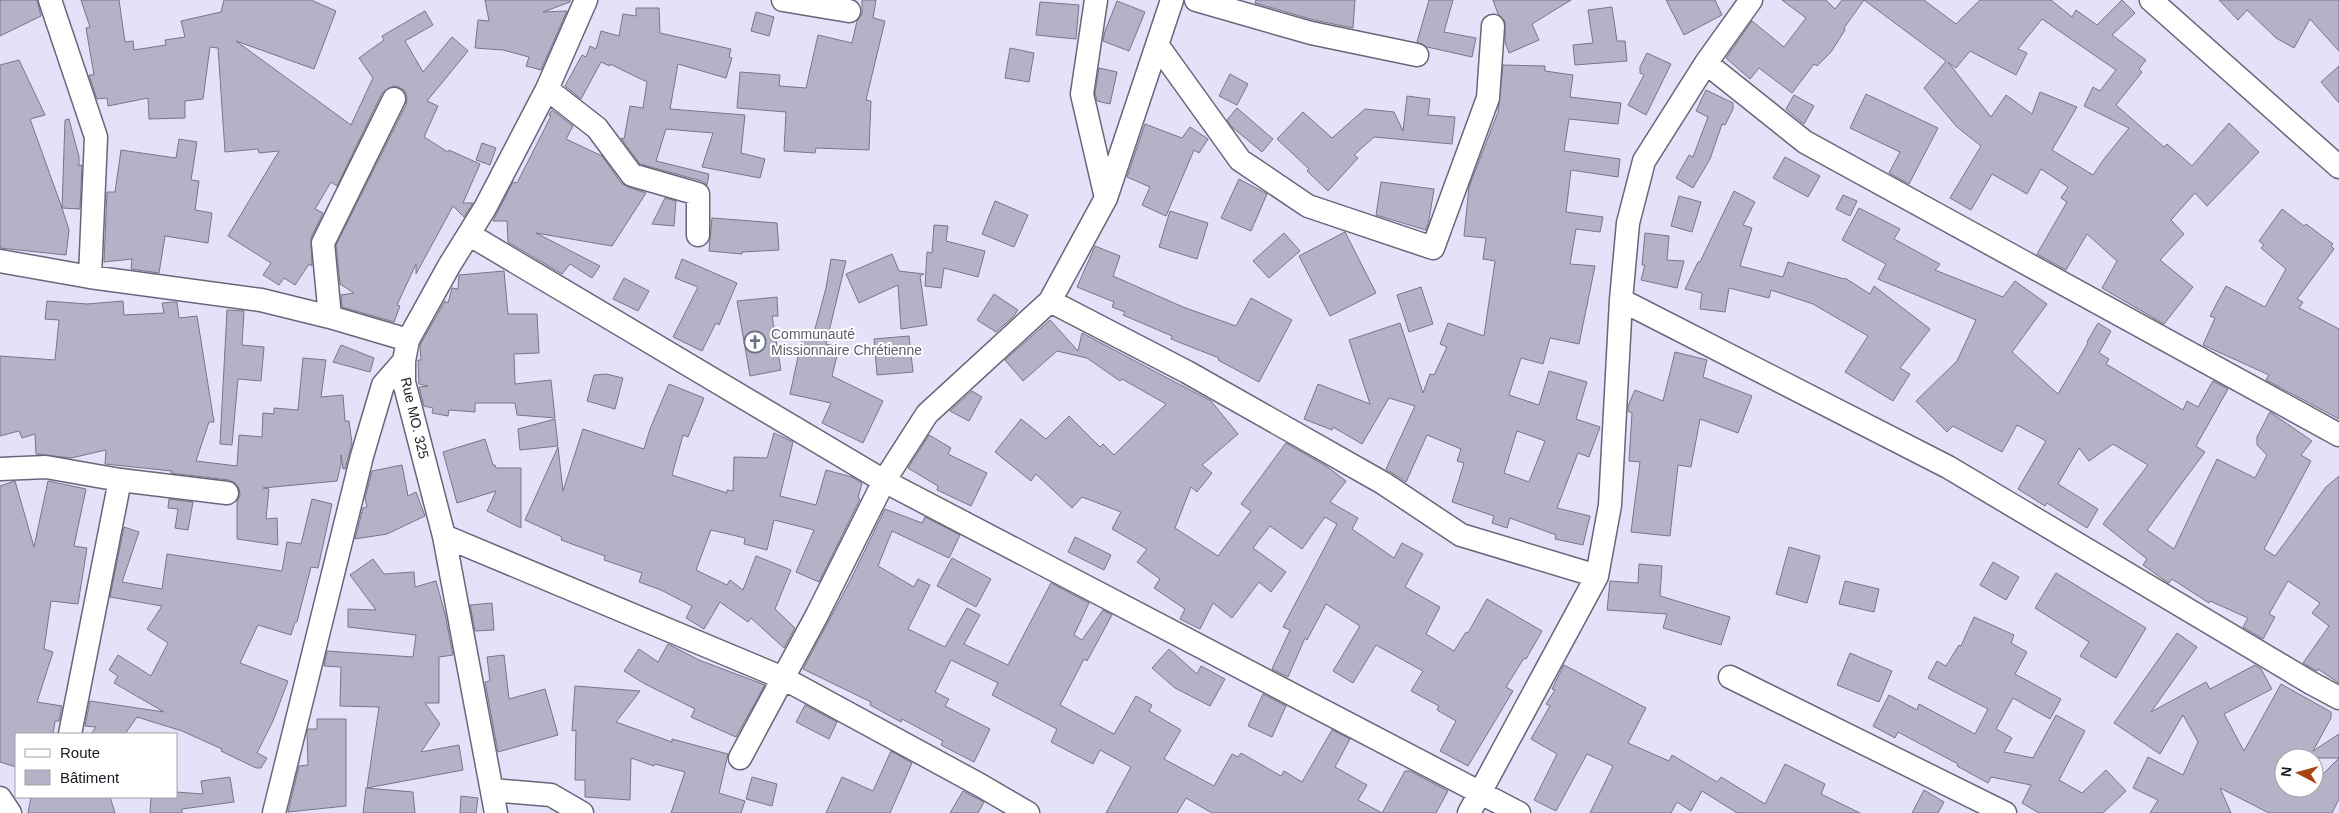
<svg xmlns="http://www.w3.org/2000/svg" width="2339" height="813" viewBox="0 0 2339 813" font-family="Arial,sans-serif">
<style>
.building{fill:#b5b1c7;stroke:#797589;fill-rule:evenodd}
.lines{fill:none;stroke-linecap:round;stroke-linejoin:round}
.minor-casing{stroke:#68667a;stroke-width:25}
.minor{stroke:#fff;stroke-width:22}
.labels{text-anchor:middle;stroke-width:4;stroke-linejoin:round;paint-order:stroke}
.worship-label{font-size:14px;fill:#5b616d;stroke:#fff;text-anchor:start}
.street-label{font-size:14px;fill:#18171f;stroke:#fff}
</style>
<rect width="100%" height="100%" fill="#e4e1f9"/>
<!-- building -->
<path class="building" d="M0,0H37L41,16L0,36Z
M81,0H119L125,42L133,41L134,50L166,45L165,40L185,37L181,21L221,12L224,0H311L336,11L314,69L236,41L351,125L373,78L359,58L384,40L382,36L425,11L433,25L405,41L423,72L452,37L468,51L427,101L438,106L424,137L448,152L449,150L480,164L463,203H473L464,217L453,206L416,274V264L397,305L400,306L394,322L342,307L341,295L354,293L340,284L336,245L406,105L407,98L405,91L399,87L393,86L382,93L337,186L331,182L315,209L323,213L311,238L312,266L309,264L295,285L284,278L279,285L263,275L271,263L228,236L279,151L259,153L258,149L225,152L218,48L210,47L203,99L185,101V118L149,119L148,98L108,106L107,98L97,99L89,75H94L86,28L90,27Z
M485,0H570V2L543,12L567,11L541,70L526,66L529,57L503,50L475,48L478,20L489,21Z
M862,0H876L873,18L885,21L866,100L871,101L869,150L816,148L815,153L784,151L786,112L737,108L740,72L780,75L779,86L806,88L818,35L852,43L857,21L862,14Z
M1256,0H1355L1353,28L1314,20L1255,3Z
M1429,0H1453L1444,32L1476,38L1472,57L1427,47L1417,42Z
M1493,0H1571L1532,24L1539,40L1509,53L1505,42V21L1498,14Z
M1666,0H1715L1722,15L1684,35Z
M1782,0H1826L1835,9L1842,0H1864L1844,28L1845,30L1831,52L1817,66L1814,64L1792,93L1759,68L1750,79L1726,58L1752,21L1784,47L1806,18Z
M1864,0H1924L1956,24L1980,0H2051L2072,17L2076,10L2097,25L2122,0L2135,13L2112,35L2146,60L2139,69L2142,72L2116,105L2164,147L2167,144L2192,166L2229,123L2259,152L2207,206L2195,193L2171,220L2184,234L2160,260L2193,287L2164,324L2102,288L2117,261L2087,234L2066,270L2037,254L2067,202L2061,198L2068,187L2041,169L2027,194L1992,174L1971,210L1950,198L1981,146L1957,127L1924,88L1946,61ZM2042,19L2116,70L2100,91L2093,87L2084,106L2129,128L2104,159L2093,175L2052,150L2077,107L2040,92L2032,114L2006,95L1991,117L1948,62L1956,68L1970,51L2016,75L2027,53L2018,49Z
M2219,0H2339V51L2310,19L2294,48L2276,38L2247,10L2238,20Z
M1117,1L1145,12L1129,51L1103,41L1105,31Z
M1040,2L1079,5L1076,39L1036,35Z
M1612,7L1617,41H1625L1627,61L1575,65L1573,45L1593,43L1588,10Z
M636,8H659L660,33L731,49L729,57L732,58L726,78L678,64L670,109L745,115L741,153L765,159L760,178L702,167L713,133L666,129L656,161L709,174L707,185L702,181L640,164L621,138L624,139L630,106L643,108L647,82L610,64V66L601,62L581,99L565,86L582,55L586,57L590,46L596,49L601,31L619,36L623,14L636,16Z
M756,12L774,17L769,36L751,31Z
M1010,48L1034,53L1029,82L1005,78Z
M1647,53L1671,64L1646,115L1628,105L1644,75L1640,73V67Z
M19,60L45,115L30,119L62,208L65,120L69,119L79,157V166L82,165L80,209L62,208L69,230L66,255L0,248V65Z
M1503,65L1545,66V71L1573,75L1570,97L1621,103L1618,124L1569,119L1564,151L1620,159L1618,177L1571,170L1566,212L1603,217L1600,232L1576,229L1570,264L1595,266L1579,344L1550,338L1543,364L1521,358L1509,395L1539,405L1549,371L1587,382L1576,419L1600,427L1589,457L1578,453L1557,508L1590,516L1583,545L1555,539L1556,535L1510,518L1507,528L1492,523L1494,516L1452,502L1464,463L1457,461L1461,449L1427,435L1406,482L1386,469L1415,406L1389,398L1362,444L1333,427L1332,430L1304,419L1318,384L1370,404L1349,340L1400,323L1423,393L1430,374L1434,375L1447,347L1440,344L1448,323L1484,336L1495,261L1483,259L1486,238L1464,236L1469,187L1498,112ZM1517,431L1545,441L1529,482L1504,473Z
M2339,66V103L2321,82Z
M1099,68L1117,72L1110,104L1097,101L1095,93Z
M1230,74L1248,84L1237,105L1219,96Z
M1706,90L1733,103V109L1725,125L1722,124L1710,159L1693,188L1676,178L1689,155L1693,157L1708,117L1696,111Z
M1866,94L1938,128L1909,184L1889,173L1900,152L1850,128Z
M1794,95L1814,106L1804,124L1786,109Z
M1407,96L1430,99L1428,115L1455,117L1452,144L1374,137L1354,155L1358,158L1328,191L1307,171L1309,169L1277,139L1303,112L1332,138L1365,109L1394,112L1403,131Z
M1237,108L1273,139L1262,152L1232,127L1227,120Z
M552,110L573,126L566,139L602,156L621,183L628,187L646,193L612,246L536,233L600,266L592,278L570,264L562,274L508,242L507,221H493L513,182L517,183L551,116L549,115Z
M1145,124L1182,138L1190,127L1208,139L1199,153L1194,150L1166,216L1142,205L1150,187L1127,177Z
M179,139L197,142L191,180L199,181L195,210L212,213L208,243L165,236L159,273L131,269L132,259L104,262L107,192H115L121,150L176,158Z
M482,143L496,148L490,165L476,160Z
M1785,157L1820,176L1808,197L1773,178Z
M1239,179L1267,194L1251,231L1221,218Z
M1381,182L1434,189L1429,220L1426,230L1376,215Z
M1734,191L1755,202L1743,225L1752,228L1740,266L1783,277L1788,262L1844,279L1845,278L1870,294L1874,286L1930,329L1900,368L1910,374L1893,401L1845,372L1868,336L1813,304L1771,290L1769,298L1729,288L1725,312L1700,309L1702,293L1685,289L1698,262H1700Z
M1843,195L1857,201L1850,216L1836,209Z
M1679,196L1701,202L1692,232L1671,226Z
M665,198L676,201L674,226L652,224Z
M995,201L1028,215L1014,247L982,234Z
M1859,208L1900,229L1894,239L1940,264L1935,270L2003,297L2015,281L2047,304L2012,352L2058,394L2088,343L2087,342L2098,323L2111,331L2099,353L2109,359L2106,364L2183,410L2187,401L2198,407L2213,381L2228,389L2196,446L2205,452L2147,530L2174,549L2217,459L2255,478L2267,455L2257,445V437L2270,412L2312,441L2301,455L2311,461L2264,549L2275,556L2326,487L2339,476V683L2318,669L2317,671L2303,663L2329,626L2312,613L2320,603L2288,581L2269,614L2275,617L2263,639L2243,627L2248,618L2210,601L2209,603L2172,579L2169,583L2167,582L2143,565L2147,559L2103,524L2148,465L2113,444L2089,461L2079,448L2058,484L2098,509L2087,528L2047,503L2045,506L2018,489L2046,441L2017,425L2002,452L1953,426L1947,432L1916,401L1957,361L1976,320L1878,279L1886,264L1842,240Z
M2282,209L2304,226L2306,224L2333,244L2331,246L2334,249L2297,299L2303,302L2299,308L2339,329V419L2266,380L2269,375L2203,345L2215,318L2210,316L2226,286L2265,307L2286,269L2261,248L2264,245L2259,241Z
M1170,211L1208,223L1197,259L1159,247Z
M712,218L777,223L779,250L742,252V254L709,251Z
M934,225L948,226L946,241L985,251L978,277L944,268L941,288L925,286L927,252L932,253Z
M1345,232L1376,293L1330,316L1299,256Z
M1284,233L1300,251L1269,278L1253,261Z
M1645,233L1669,236L1667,260L1684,261L1677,288L1641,280L1645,265H1642Z
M1095,246L1120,256L1113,276L1183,307L1236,326L1251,298L1292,320L1259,382L1218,360L1219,358L1171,339L1172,336L1123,315L1125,312L1112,307L1114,302L1077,287Z
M892,254L899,271L924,274L920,276L927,325L901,329L898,285L859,303L846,274Z
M682,259L737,283L719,325L716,323L702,351L673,337L698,287L675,278Z
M831,259L846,261L826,344L839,347L832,376L883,401L863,443L822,423L831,403L790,394L802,338L812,340L826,288Z
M504,271L508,314H537L539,353L514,354L515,384L551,380L555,418L517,415L515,403H475V412L449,410L448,416L432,413L433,408L424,406L419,387L428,386L419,384L418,360H421L420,345L445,301L448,303L452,288L458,289L459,275Z
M624,278L649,291L638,311L613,299Z
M1421,287L1433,324L1409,332L1397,295Z
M994,294L1018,310L1013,317L996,332L977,320Z
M777,297L778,316H772L781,370L750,376L737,301Z
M47,301L87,304L123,301L124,315L164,313L162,303L174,302H177L179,318L197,316L214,422H209L196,461L237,466L239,435L262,437L263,413L274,414V408L298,410L303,358L326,360L321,397L343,395L345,421H349L352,443L345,469H343L341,455V464L337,481L263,488L269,489L266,519L277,518L278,545L237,539V502L240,495L239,488L235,483L229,480L171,473L172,471L105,464L106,450L71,458L36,454L35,434L22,438L19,431L0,436V356L55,360L59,320L45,319Z
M227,310L244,311L242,345L264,347L261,381L238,379L232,445L220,444Z
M1050,320L1078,351L1082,333L1211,401L1238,434L1202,465L1212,473L1197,492L1191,487L1175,528L1218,556L1251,511L1241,504L1286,443L1326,466L1346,481L1330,502L1358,518L1352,529L1394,558L1402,543L1423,554L1405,587L1440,607L1426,634L1454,651L1466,632L1468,633L1487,599L1542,631L1526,659L1524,658L1506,687L1513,691L1468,766L1440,751L1456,721L1437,710L1439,706L1411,691L1423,671L1376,645L1353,683L1333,671L1360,626L1326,604L1307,640L1305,638L1288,677L1272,669L1290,630L1283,627L1337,524L1325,517L1302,549L1270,526L1253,548L1286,572L1271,592L1259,582L1232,618L1213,603L1200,629L1180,619L1185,609L1154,588L1160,579L1137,562L1147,549L1112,529L1121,512L1082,497L1072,508L1036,474L1031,481L995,452L1021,419L1046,439L1069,416L1100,447L1103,444L1114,455L1166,404L1122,379L1120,381L1087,358L1057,351L1023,381L1005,360Z
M909,336L913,372L877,375L874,339Z
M341,345L374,358L370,372L333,362Z
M1675,352L1707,360L1703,377L1752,396L1738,433L1700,419L1691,467L1678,465L1670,536L1631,532L1640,462L1629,461L1632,413L1628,411V406L1635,390L1663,401Z
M606,374L623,378L615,409L587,401L594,375Z
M669,384L704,398L688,437L683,435L672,475L727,493V490L733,491L734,457L767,458L774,433L793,442L780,496L816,505L826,470L852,477L862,483L858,498L860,499L819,582L796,572L814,530L774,520L767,550L744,544L745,538L711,530L696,570L727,585L730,580L743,590L756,556L791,570L775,609L795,628L784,648L751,618L748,622L720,602L704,629L686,618L692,606L661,590L639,582L642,573L604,560L605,556L561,540L562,537L525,520L558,447L563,491L583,429L644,449L650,429Z
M972,391L982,397L969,421L950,411Z
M555,419L558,446L520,450L518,429Z
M929,435L951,448L948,454L987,473L971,506L937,490L938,486L908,468Z
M485,439L493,465H495L496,468H521V528L487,511L496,491L457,503L443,452Z
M402,465L408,496L416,492L425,516L387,534L355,539L363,508L367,507L365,498L372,471Z
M15,481L34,547L48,481L86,489L74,546L87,548L78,604L51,601L44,649L53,652L37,702L62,706L59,721H55L53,734H16V767L0,762V486Z
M169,499L193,502L188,530L175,528L178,509L168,508Z
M312,499L332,504L318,568L311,567L297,622H295L291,635L258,625L240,663L288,681L273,721L257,753L267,758L261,768H256L221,751L222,749L182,731L137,717L125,734H91L96,727L85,726L90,701L164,712L114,683L118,676L109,670L118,655L151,676L168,643L147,629L162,606L110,597L124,527L139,532L122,582L162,589L167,554L282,571L287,542L301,544Z
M885,509L922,523L925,517L960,535L949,558L892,531L878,566L914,587L918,579L930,585L908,629L945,647L967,608L980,615L964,644L1008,665L1051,583L1089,603L1074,635L1082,640L1103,610L1112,615L1087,661L1084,659L1060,705L1114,734L1136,696L1152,705L1149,711L1181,730L1164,759L1214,786L1232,754L1238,757L1241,753L1281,776L1284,771L1302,782L1332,730L1350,739L1335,767L1367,785L1358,800L1382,813L1405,771H1410L1448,791L1436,813H1212L1186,798L1177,813H1106L1131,767L1100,750L1093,764L1051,742L1057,729L992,695L998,683L951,660L935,692L949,699L945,706L990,729L974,762L941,745L943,741L902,719L901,722L870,705L871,702L803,669L850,581Z
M1075,537L1111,555L1104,570L1068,552Z
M1789,547L1820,556L1807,603L1776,594Z
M952,558L991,579L976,607L937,586Z
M373,559L384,574L414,572L415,587L436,581L445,614L453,655L439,657V703H425L440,724L421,752L459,745L463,770L367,788L379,707L340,706L341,667L324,666L327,651L413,657L416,635L348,627V609L376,610L350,575Z
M1993,562L2019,577L2006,600L1980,585Z
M1639,564L1662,566L1660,596L1730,617L1721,645L1663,628L1667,614L1607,610L1610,581L1638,583Z
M2056,573L2146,628L2116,678L2080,656L2089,642L2035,608Z
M1845,581L1879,589L1874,612L1839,604Z
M492,603L494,630L475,631L470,605Z
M1974,617L2014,635L2011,643L2027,652L2015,674L2061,699L2050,719L2013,698L1996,729L2012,738L2004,752L2033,758L2056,715L2085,731L2059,780L2082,793L2106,770L2126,791L2103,813H2039L2022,803L2031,785L1991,777L1988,783L1957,766L1958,764L1898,732L1895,738L1873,726L1889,695L1917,710L1919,704L1975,734L1988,709L1928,678L1937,661L1946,666L1959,645L1961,646Z
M2177,633L2197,647L2151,712L2206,682L2210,689L2255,665L2261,669L2272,689L2224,714L2244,751L2281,684L2331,712V718L2313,751L2339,734V799L2332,813H2269L2220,788L2231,813H2150L2158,800L2133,788L2148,757L2183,775L2198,742L2183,715L2160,754L2114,723ZM2284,758H2339L2314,783V788H2284Z
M668,644L699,660L765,685L736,737L691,717L695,709L645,684L624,671L639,649L658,662Z
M1169,649L1197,674L1201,666L1225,679L1210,706L1175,688L1152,668Z
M1850,653L1892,671L1879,702L1837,685Z
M504,655L509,699L545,689L558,735L498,752L485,682L490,681L487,657Z
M1564,665L1646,708L1628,743L1669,761L1672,755L1717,782L1721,777L1765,804L1785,764L1825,784L1821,794L1860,813H1737L1702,791L1691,811L1677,802L1671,813H1590L1613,766L1587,754L1556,811L1534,800L1557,754L1531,739L1550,706L1546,704L1555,690L1552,689Z
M575,686L640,691L616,722L672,742V739L728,754L719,793L745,801L741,813H671L685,772L655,764L654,766L631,758L630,800L585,797V780H575L576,730L572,731Z
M1263,694L1286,706L1272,737L1248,726Z
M805,705L837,722L829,739L796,722Z
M317,719H346V806L288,812L299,766L308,765L307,732L308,729H317Z
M891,751L912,763L890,813H826L842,777L873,791Z
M230,777L234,802L182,809V813H150L151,797H176V792L203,794L201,781Z
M752,777L777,784L772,806L746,799Z
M366,788L413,792L415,813H363Z
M1924,790L1944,802L1938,813H1912Z
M963,791L984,802L978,813H950Z
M461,796L478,798L476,813H460Z
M31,797H110L115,813H28Z"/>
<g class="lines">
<!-- minor casing -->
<g class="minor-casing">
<path id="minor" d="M50,0L96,137L90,277
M783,0L849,11
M1096,0L1082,94L1106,198
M1196,0L1311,33L1417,55
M2151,0L2339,167
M1158,46L1240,160L1308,206L1433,248L1488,98L1493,26
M1706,63L1805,142L2339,435
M547,89L597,128L632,175L698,194V235
M470,235L884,481L1519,813
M0,261L90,277L261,300L330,317L408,340
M1621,300L1948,467L2311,683L2339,698
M1050,301L1187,372L1383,483L1461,535L1597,576
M330,317L323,243L394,99
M0,469L46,467L120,480L227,493
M444,536L783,678L980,785L1028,813
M1730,677L2005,813
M70,734L120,480
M740,758L817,615L884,481L927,414L1050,301L1106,198L1172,0
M492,790L551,795L582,813
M0,798L10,813
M274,813L362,456L383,385L404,361
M496,813L444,536L404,382V361L408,340L449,266L485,208L547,89L586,0
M1469,813L1597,576L1610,505L1621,300L1628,223L1644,161L1706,63L1751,0"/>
</g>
<!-- minor -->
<use href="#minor" class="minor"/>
</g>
<!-- icons -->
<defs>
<g id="church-ring" transform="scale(1.125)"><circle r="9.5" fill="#fff" stroke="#6b7280" stroke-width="1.5"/><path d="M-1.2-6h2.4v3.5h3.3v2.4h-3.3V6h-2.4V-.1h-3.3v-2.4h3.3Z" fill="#6b7280"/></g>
</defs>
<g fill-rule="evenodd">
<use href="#church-ring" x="755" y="342"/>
</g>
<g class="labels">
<!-- worship labels -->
<g class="worship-label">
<text x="771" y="339">Communauté<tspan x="771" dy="16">Missionnaire Chrétienne</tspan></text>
</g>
<!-- street labels -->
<g class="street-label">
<text transform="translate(415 418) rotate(77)" y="5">Rue MO. 325</text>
</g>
</g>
<!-- legend -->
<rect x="15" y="733" width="162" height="65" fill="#ffffff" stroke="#a3a2a5"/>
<rect x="25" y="749" width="25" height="8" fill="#ffffff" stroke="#a3a2a5"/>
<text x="60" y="758" font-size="15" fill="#18171f">Route</text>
<rect x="25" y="770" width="25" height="15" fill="#b5b1c7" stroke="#a3a2a5"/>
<text x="60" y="783" font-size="15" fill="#18171f">Bâtiment</text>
<!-- north arrow -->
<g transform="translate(2299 773) rotate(276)"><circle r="24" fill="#ffffff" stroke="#a3a2a5"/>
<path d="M0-4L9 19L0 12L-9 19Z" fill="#a84414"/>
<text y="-8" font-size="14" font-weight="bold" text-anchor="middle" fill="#18171f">N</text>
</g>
</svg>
